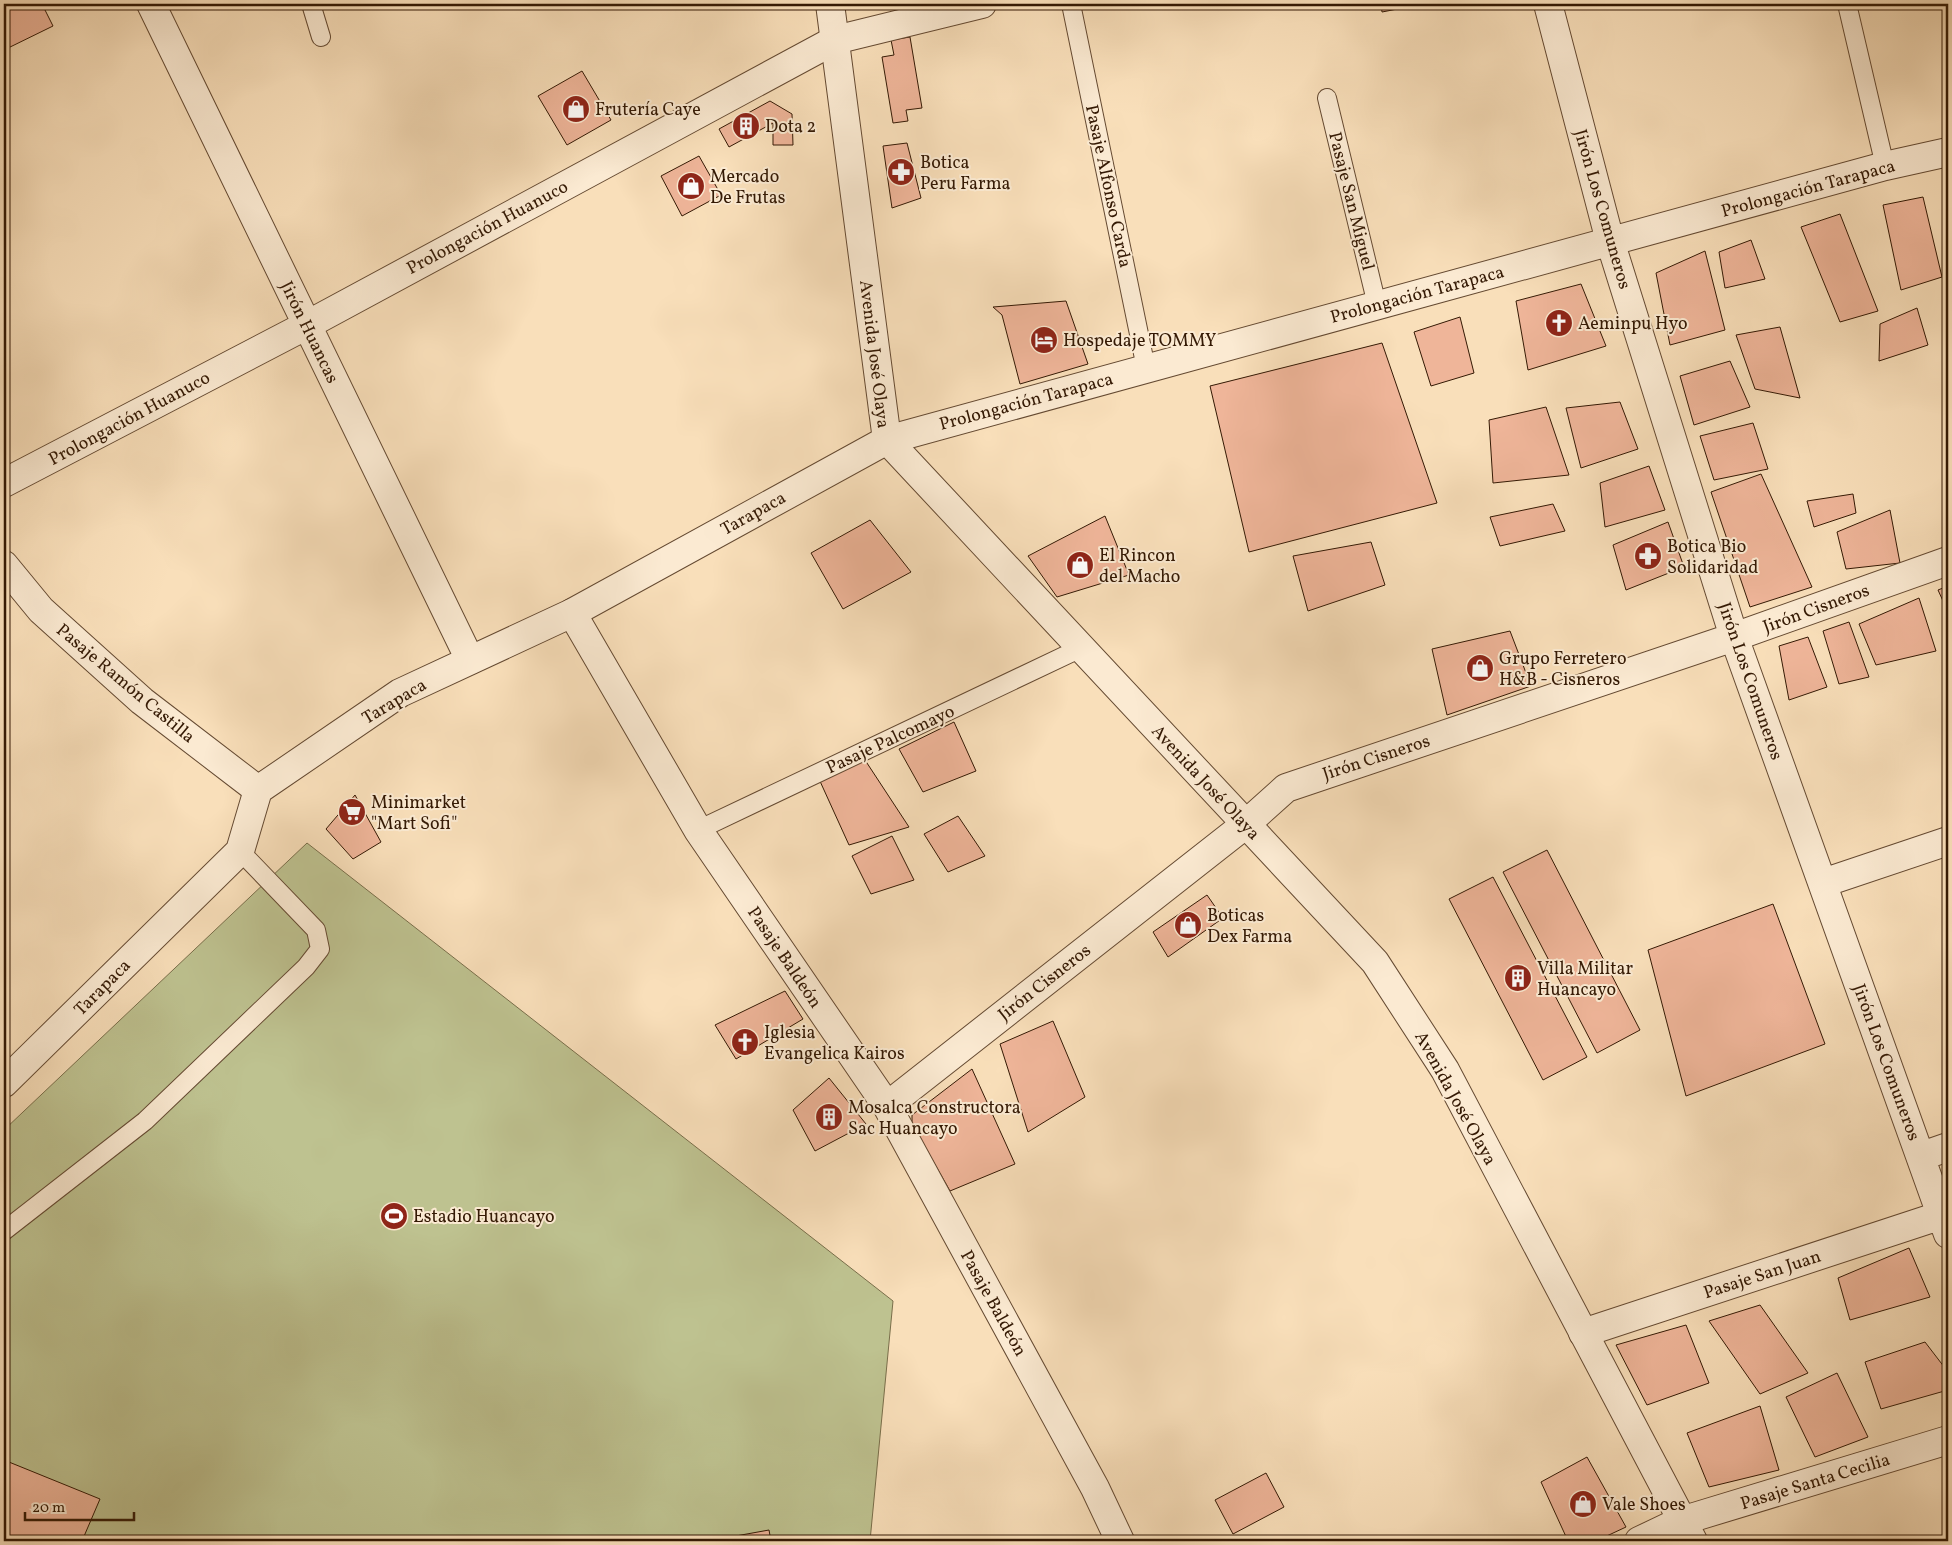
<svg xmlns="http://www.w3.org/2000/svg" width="1952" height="1545" viewBox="0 0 1952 1545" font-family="Vollkorn,serif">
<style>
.green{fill:#bec290;stroke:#796e4a}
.building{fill:#efb599;stroke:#341904}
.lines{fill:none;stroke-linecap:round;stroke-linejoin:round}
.service-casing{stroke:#654a32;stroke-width:20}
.minor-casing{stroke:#654a32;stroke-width:30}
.tertiary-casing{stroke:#654a32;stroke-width:30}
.service{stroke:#fbead2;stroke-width:18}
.minor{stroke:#fbead2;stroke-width:28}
.tertiary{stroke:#fbead2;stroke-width:28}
.labels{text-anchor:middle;stroke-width:4;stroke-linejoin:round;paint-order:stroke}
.poi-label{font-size:18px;fill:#341904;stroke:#fbead2;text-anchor:start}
.street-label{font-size:18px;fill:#341904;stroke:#fbead2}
</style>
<rect width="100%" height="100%" fill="#f9dfba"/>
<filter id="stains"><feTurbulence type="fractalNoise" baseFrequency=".004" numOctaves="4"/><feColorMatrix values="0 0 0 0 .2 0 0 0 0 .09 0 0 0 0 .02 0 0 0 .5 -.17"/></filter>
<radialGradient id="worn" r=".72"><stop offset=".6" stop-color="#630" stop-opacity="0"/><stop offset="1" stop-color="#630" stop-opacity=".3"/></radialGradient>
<!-- green -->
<path class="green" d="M307,843L893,1301L870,1541H4V1130Z"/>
<!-- building -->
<path class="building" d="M4,4H42L53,26L4,50Z
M1381,4H1423L1382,12Z
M910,37L922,108L906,110L908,121L893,123L882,57L894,55L891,40Z
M582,71L611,120L567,145L538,96Z
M770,101L792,114L793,145H773V123L729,147L719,129Z
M907,143L921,198L892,208L883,146Z
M699,156L721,195L682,216L661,176Z
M1923,197L1942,277L1901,290L1883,205Z
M1840,214L1878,311L1840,322L1801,227Z
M1751,240L1765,279L1725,288L1719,252Z
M1705,251L1725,330L1670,345L1656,273Z
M1581,284L1606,346L1528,370L1516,301Z
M1066,301L1088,364L1020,384L1002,315L993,307Z
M1917,308L1928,345L1879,361L1880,324Z
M1460,317L1474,373L1431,386L1414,332Z
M1780,327L1800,398L1755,389L1736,335Z
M1382,343L1437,503L1249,552L1210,386Z
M1730,361L1750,407L1694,425L1680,376Z
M1620,402L1638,449L1581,468L1566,408Z
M1546,407L1569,475L1493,483L1489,420Z
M1753,423L1768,469L1714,480L1700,436Z
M1649,466L1665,510L1605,527L1600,483Z
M1761,474L1812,587L1750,607L1711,492Z
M1853,494L1856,513L1814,527L1807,501Z
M1553,504L1565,531L1500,546L1490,517Z
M1890,510L1900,563L1846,569L1837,532Z
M1105,516L1129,575L1057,597L1028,556Z
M870,520L911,572L843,609L811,553Z
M1668,522L1684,567L1626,590L1613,545Z
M1371,542L1385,585L1308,611L1293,556Z
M1948,586V612L1938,590Z
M1919,598L1936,651L1876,665L1859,624Z
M1849,622L1869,677L1839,684L1823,631Z
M1510,631L1531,686L1447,715L1432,649Z
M1808,637L1827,687L1789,700L1779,646Z
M954,722L976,771L923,792L899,749Z
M865,760L909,827L849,845L819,779Z
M355,795L381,842L353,859L326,829Z
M958,816L985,856L948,872L924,834Z
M892,836L914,880L871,894L852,856Z
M1547,850L1640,1030L1597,1053L1503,872Z
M1493,877L1587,1057L1543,1080L1449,899Z
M1207,895L1223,918L1168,957L1153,932Z
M1773,904L1825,1044L1686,1096L1648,950Z
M785,991L803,1019L736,1059L715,1025Z
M1053,1021L1085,1097L1028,1132L1000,1044Z
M972,1069L1015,1164L950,1191L912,1124V1115Z
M829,1078L866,1124L815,1151L793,1110Z
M1909,1248L1930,1297L1850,1320L1838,1278Z
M1760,1305L1808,1373L1760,1394L1709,1321Z
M1686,1325L1709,1383L1647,1405L1616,1345Z
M1925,1342L1948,1372V1390L1881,1409L1865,1362Z
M1837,1373L1868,1437L1815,1457L1786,1397Z
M1760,1406L1779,1470L1709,1487L1687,1433Z
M1587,1457L1626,1527L1596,1541H1568L1541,1482Z
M4,1460L100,1499L82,1541H4Z
M1266,1473L1284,1507L1233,1534L1215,1500Z
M769,1530L771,1541H708Z"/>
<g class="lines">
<!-- service casing -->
<g class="service-casing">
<path id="service" d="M311,4L321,37
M1071,4L1146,368
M1847,4L1885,166
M1327,98L1377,305
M698,830L1081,648
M4,1231L145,1121L306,967L320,949L316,930L240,851"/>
</g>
<!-- minor casing -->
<g class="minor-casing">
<path id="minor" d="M151,4L470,660
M1548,4L1610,241L1734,637L1948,1234
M887,440L1885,166L1948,152
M4,483L307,325L835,40L982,4
M4,565L41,610L142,701L258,790
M572,613L698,830L887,1106L1095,1488L1120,1541
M1823,883L1948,841
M887,1106L1246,824L1286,788L1734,637L1948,561
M1922,1156L1948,1147
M1583,1333L1942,1215
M1639,1541L1681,1521L1948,1440"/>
</g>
<!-- tertiary casing -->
<g class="tertiary-casing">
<path id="tertiary" d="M830,4L887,440L1375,962L1445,1070L1693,1541
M4,1083L240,851L258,790L400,693L572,613L887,440"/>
</g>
<!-- service -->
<use href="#service" class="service"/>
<!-- minor -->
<use href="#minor" class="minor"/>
<!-- tertiary -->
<use href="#tertiary" class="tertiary"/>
</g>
<!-- icons -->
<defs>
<g id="shop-disc" transform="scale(1.4375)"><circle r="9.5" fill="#8f2418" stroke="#fbead2"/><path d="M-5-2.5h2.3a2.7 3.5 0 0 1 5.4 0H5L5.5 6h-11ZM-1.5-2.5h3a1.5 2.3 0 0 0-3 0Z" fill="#fff"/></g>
<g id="building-disc" transform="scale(1.4375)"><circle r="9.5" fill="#8f2418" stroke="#fbead2"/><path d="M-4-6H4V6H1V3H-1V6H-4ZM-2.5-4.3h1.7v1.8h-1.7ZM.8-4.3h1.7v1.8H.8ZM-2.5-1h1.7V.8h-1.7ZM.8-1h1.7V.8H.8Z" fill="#fff"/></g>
<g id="pharmacy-disc" transform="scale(1.4375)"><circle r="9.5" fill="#8f2418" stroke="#fbead2"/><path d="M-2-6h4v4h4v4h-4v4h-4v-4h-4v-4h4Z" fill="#fff"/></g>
<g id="church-disc" transform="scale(1.4375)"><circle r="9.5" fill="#8f2418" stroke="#fbead2"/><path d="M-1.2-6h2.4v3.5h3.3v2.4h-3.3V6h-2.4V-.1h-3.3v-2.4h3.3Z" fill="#fff"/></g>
<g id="hotel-disc" transform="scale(1.4375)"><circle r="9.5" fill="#8f2418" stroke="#fbead2"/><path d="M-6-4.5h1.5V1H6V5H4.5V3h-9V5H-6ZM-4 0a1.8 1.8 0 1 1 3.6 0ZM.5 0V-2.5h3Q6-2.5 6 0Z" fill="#fff"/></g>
<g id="supermarket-disc" transform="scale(1.4375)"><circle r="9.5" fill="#8f2418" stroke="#fbead2"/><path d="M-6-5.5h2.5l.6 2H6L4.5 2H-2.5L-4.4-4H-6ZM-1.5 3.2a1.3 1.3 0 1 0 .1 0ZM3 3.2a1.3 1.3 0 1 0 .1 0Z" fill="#fff"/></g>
<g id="stadium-disc" transform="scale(1.4375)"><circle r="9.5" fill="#8f2418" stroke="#fbead2"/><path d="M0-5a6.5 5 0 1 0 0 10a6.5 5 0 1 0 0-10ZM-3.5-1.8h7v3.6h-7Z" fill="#fff"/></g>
</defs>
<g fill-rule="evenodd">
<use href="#shop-disc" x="576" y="109"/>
<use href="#building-disc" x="746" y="126"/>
<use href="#pharmacy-disc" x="901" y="172"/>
<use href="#shop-disc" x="691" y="186"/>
<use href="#church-disc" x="1559" y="323"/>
<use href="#hotel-disc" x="1044" y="340"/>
<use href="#pharmacy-disc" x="1648" y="556"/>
<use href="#shop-disc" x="1080" y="565"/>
<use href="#shop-disc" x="1480" y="668"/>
<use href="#supermarket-disc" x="352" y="812"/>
<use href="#shop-disc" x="1188" y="925"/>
<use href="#building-disc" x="1518" y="978"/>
<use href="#church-disc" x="745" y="1042"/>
<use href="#building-disc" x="829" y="1117"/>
<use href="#stadium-disc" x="394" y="1216"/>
<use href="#shop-disc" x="1583" y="1504"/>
</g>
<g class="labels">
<!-- poi labels -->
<g class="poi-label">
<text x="595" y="115">Frutería Caye</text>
<text x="765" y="132">Dota 2</text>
<text x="920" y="168">Botica<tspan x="920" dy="21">Peru Farma</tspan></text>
<text x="710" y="182">Mercado<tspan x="710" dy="21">De Frutas</tspan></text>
<text x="1578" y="329">Aeminpu Hyo</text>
<text x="1063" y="346">Hospedaje TOMMY</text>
<text x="1667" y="552">Botica Bio<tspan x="1667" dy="21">Solidaridad</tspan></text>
<text x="1099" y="561">El Rincon<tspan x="1099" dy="21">del Macho</tspan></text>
<text x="1499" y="664">Grupo Ferretero<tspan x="1499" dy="21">H&amp;B - Cisneros</tspan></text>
<text x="371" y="808">Minimarket<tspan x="371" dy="21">"Mart Sofi"</tspan></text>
<text x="1207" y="921">Boticas<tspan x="1207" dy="21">Dex Farma</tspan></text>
<text x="1537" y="974">Villa Militar<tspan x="1537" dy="21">Huancayo</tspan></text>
<text x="764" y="1038">Iglesia<tspan x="764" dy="21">Evangelica Kairos</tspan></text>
<text x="848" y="1113">Mosalca Constructora<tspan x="848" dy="21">Sac Huancayo</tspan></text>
<text x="413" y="1222">Estadio Huancayo</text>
<text x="1602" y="1510">Vale Shoes</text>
</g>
<!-- street labels -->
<g class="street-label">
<text transform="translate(1109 186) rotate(78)" y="6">Pasaje Alfonso Carda</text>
<text transform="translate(1808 188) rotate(-15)" y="6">Prolongación Tarapaca</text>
<text transform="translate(1352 201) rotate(76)" y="6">Pasaje San Miguel</text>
<text transform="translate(1603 209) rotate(74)" y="6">Jirón Los Comuneros</text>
<text transform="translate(487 227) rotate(-28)" y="6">Prolongación Huanuco</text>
<text transform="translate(1417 294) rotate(-15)" y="6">Prolongación Tarapaca</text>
<text transform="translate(310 332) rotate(64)" y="6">Jirón Huancas</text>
<text transform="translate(875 354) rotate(83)" y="6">Avenida José Olaya</text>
<text transform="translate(1026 401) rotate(-15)" y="6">Prolongación Tarapaca</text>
<text transform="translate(129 418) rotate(-28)" y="6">Prolongación Huanuco</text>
<text transform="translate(753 513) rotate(-29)" y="6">Tarapaca</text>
<text transform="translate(1816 608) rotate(-20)" y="6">Jirón Cisneros</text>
<text transform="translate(1751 681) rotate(71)" y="6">Jirón Los Comuneros</text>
<text transform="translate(126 683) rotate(40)" y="6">Pasaje Ramón Castilla</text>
<text transform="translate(394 701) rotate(-31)" y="6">Tarapaca</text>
<text transform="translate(890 739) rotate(-25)" y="6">Pasaje Palcomayo</text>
<text transform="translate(1376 757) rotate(-18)" y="6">Jirón Cisneros</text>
<text transform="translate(1206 782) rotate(47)" y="6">Avenida José Olaya</text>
<text transform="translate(785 957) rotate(56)" y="6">Pasaje Baldeón</text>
<text transform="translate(1044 982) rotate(-38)" y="6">Jirón Cisneros</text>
<text transform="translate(102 987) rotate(-45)" y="6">Tarapaca</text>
<text transform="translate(1887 1062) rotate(70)" y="6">Jirón Los Comuneros</text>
<text transform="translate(1456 1098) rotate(61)" y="6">Avenida José Olaya</text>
<text transform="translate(1762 1274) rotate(-18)" y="6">Pasaje San Juan</text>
<text transform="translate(994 1303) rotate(61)" y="6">Pasaje Baldeón</text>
<text transform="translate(1815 1481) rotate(-17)" y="6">Pasaje Santa Cecilia</text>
</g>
</g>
<!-- margin -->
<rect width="1952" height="1545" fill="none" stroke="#f9dfba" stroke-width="20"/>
<rect x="5" y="5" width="1942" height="1535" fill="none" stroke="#341904" stroke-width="2.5"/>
<rect x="10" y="10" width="1932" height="1525" fill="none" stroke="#341904"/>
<!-- scale -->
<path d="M25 1512v8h109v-8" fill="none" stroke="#341904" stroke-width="2.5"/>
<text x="32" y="1512" font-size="15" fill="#341904" stroke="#fbead2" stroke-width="4" paint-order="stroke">20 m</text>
<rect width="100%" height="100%" filter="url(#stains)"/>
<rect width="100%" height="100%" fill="url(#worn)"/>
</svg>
